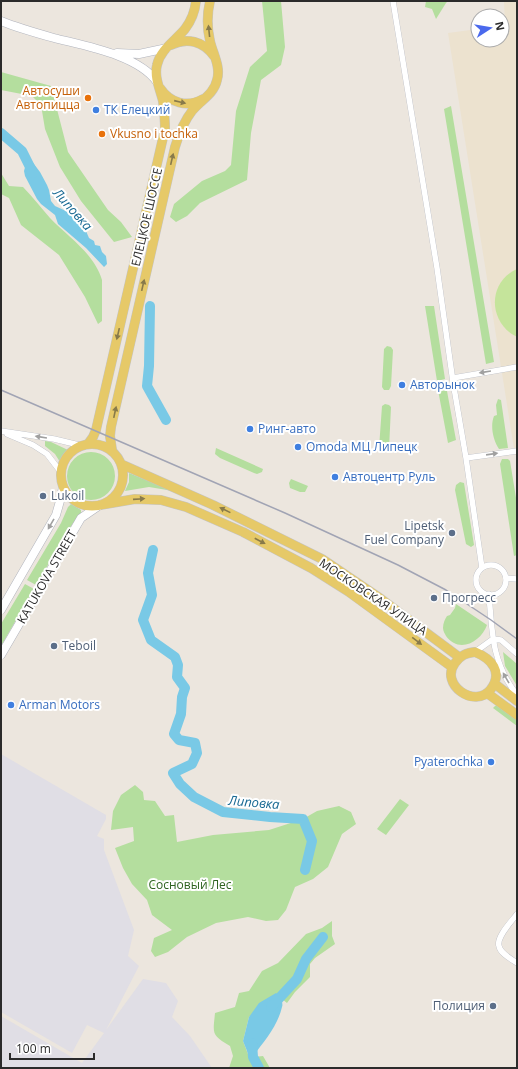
<svg xmlns="http://www.w3.org/2000/svg" width="518" height="1069" viewBox="0 0 518 1069" font-family="'Open Sans',sans-serif">
<style>
.industrial{fill:#e0dee5}
.education{fill:#ece2cf}
.green{fill:#b4de9e}
.pitch{fill:#c5e49b}
.water{fill:#79c9e6}
.lines{fill:none;stroke-linecap:round;stroke-linejoin:round}
.river{stroke:#79c9e6;stroke-width:10}
.street-casing{stroke:#b1b4bd;stroke-width:6}
.secondary-casing{stroke:#b1b4bd;stroke-width:9}
.primary-casing{stroke:#c4c4c4;stroke-width:10}
.street{stroke:#fff;stroke-width:5.5}
.secondary{stroke:#fff;stroke-width:8}
.primary{stroke:#e6c968;stroke-width:9}
.rail{stroke:#a1a4b4;stroke-width:1.5}
.oneway{fill:#887a4a}
.oneway2{fill:#a0a0a0}
.food-dot{fill:#e8710a;stroke:#fff;stroke-width:1.5}
.shop-dot{fill:#3f7fe0;stroke:#fff;stroke-width:1.5}
.service-dot{fill:#5c6f8a;stroke:#fff;stroke-width:1.5}
.labels{text-anchor:middle;stroke-width:4;stroke-linejoin:round;paint-order:stroke}
.food-label{font-size:12px;fill:#c56008;stroke:#fff;text-anchor:end}
.shop-label{font-size:12px;fill:#366cbe;stroke:#fff;text-anchor:start}
.street-label{font-size:12px;fill:#2b2b2b;stroke:#fff}
.service-label{font-size:12px;fill:#4e5e75;stroke:#fff;text-anchor:start}
.park-label{font-size:12px;fill:#2e6320;stroke:#fff}
.water-label{font-size:13px;font-style:italic;fill:#176892;stroke:#fff}
</style>
<rect width="100%" height="100%" fill="#ece6de"/>
<!-- industrial -->
<path class="industrial" d="M1,754L106,815V819L97,836L104,839V850L134,930L128,956L139,966L106,1030L143,979L166,983L178,1001L172,1017L190,1036L212,1068H1V1016L82,1063L104,1033L87,1025L72,1053L1,1012Z"/>
<!-- education -->
<path class="education" d="M504,1H517V455H515L448,33L478,29V40H502V26H505Z"/>
<!-- green -->
<path class="green" d="M262,1H281L285,47L281,65L261,80L251,133L247,180L200,203L187,216L176,222L170,217L174,204L202,181L225,171L231,165L236,111L250,67L267,51Z
M426,1H448L446,3L436,19L432,9L425,7Z
M1,72L51,86L68,152L108,210L121,222L132,237L114,242L81,201L60,167L45,129L41,105L32,96L1,90Z
M451,106L494,362L486,364L444,109Z
M1,173L9,186L23,187C33,197 41,208 50,218C68,237 94,253 102,280V321L98,324L85,297L59,255L21,225L9,198L1,194Z
M425,306H434L445,379L437,381Z
M387,346L391,347L393,350L391,386L389,390H384L382,387L384,349Z
M438,390H442L447,391L456,440L448,443Z
M498,399L501,400L508,448L499,449C493,440 490,426 494,416L497,415L496,405Z
M385,404L389,405L391,407L389,449L385,452L381,451L379,448L382,406Z
M45,441L51,442L68,450L60,462L55,454L45,446Z
M216,448L263,469L262,472L257,474L254,473L220,458L215,454Z
M67 476a24 24 0 1 1 48 0a24 24 0 1 1-48 0Z
M502,459H508L510,461L517,504V555L514,556L500,464Z
M129,473L173,491L149,487L125,491L129,482Z
M291,479L308,486L305,492H300L290,488L289,483Z
M460,482L464,483L474,545L471,547L466,544L455,490L456,485Z
M71,504L81,510V514L73,523L36,585L27,580L61,523L68,507Z
M25,584L34,589L1,646V624Z
M456,604L487,625C481,642 459,654 446,636C445,634 443,631 443,628C443,623 445,619 447,616L450,615L455,608Z
M503,652L517,664V686L505,666Z
M499,704L517,719V726L493,708L495,706Z
M135,785L143,792L144,800L155,801L165,816L174,815L177,842L213,835L269,830L303,819L317,811L339,806L351,812L356,824L342,834L328,867L313,879L295,887L286,910L278,920L266,921L248,917L216,923L187,937L168,952L155,957L151,951L154,938L172,930L152,915L147,900L132,884L123,868L115,848L134,841L133,827L111,830L113,811L121,795Z
M400,799L409,805L386,835L377,829Z
M332,921V936L335,944L315,958L310,964V977L295,992L287,1003L276,994L249,1017L243,1041L251,1062L253,1057L263,1056L270,1068H229L233,1056L230,1046C211,1035 213,1034 215,1013L235,1007L239,993L249,991L262,971L278,963L306,934L322,928Z"/>
<!-- pitch -->
<path class="pitch" d="M517,269V337C488,323 487,282 517,269Z"/>
<!-- water -->
<path class="water" d="M27,160H31L40,172L47,185L49,190L51,201L55,206L66,211L86,231L89,238L94,241L95,245L100,246L102,252L106,256L107,264L104,267L86,248L58,224L55,215L41,204L37,199L25,176L24,171Z
M276,993L281,998C282,1001 283,1005 282,1007C278,1025 264,1042 253,1056H249L243,1041L249,1017L259,1003Z"/>
<g class="lines">
<!-- river -->
<path class="river" d="M1,133L22,151L33,173
M150,306L149,366L147,386L166,420
M153,550L148,573L152,595L143,620L151,640L175,657L178,665L177,677L185,688L182,697L181,714L174,734L179,740L195,743L197,753L192,764L173,773L180,784L194,797L223,812L270,817L303,819L312,841L305,870
M271,1007L297,979L306,959L323,937
M252,1043L253,1057L259,1068"/>
<!-- street casing -->
<g class="street-casing">
<path id="street" d="M393,1L437,268L453,382L466,458L482,568
M453,378L517,367
M1,431L54,439L79,445
M7,434L33,445L47,454L60,471
M466,458L517,451
M476 580a15 15 0 1 1 30 0a15 15 0 1 1-30 0Z
M506,578L517,579
M489,594C492,633 492,663 517,695
M493,639L501,640L517,654
M475,652L493,639
M517,914C512,921 496,937 499,946C500,953 511,959 517,963"/>
</g>
<!-- secondary casing -->
<g class="secondary-casing">
<path id="secondary" d="M1,21C18,28 36,33 54,38C85,46 138,55 157,82
M117,53L139,54L167,48
M1,610L56,515L60,501L63,487
M1,655L81,518L100,505"/>
</g>
<!-- primary casing -->
<g class="primary-casing">
<path id="primary" d="M171,45C187,37 203,41 214,56
M160,88C170,103 187,108 203,99
M61 475a31 31 0 1 1 62 0a31 31 0 1 1-62 0Z
M88,444L93,437L96,430L165,129C165,119 164,110 163,101C160,89 154,77 157,65C160,50 175,41 185,29C191,21 195,11 196,1
M112,450L110,436L111,427L175,147C179,134 184,121 192,111C201,100 214,94 217,80C221,67 213,54 210,41C207,28 207,14 210,1
M121,464L213,505L322,559L381,599L459,657
M100,505L135,499L161,500L186,507L243,532L311,568L349,592L452,667
M475,652C492,659 503,672 491,689C475,710 439,684 455,663C461,655 466,653 475,652Z
M495,684L517,701
M487,693L517,715"/>
</g>
<!-- street -->
<use href="#street" class="street"/>
<!-- secondary -->
<use href="#secondary" class="secondary"/>
<!-- primary -->
<use href="#primary" class="primary"/>
<!-- rail -->
<path class="rail" d="M1,390L285,513L398,565L446,590L491,620L517,639"/>
</g>
<!-- one-way arrows -->
<defs><path id="oneway-solid" d="M-6-.8H1V-3.2L6.5 0L1 3.2V.8H-6Z"/></defs>
<g class="oneway">
<use href="#oneway-solid" transform="translate(209 31) rotate(-96)"/>
<use href="#oneway-solid" transform="translate(180 102) rotate(13)"/>
<use href="#oneway-solid" transform="translate(172 159) rotate(-77)"/>
<use href="#oneway-solid" transform="translate(143 285) rotate(-77)"/>
<use href="#oneway-solid" transform="translate(118 334) rotate(103)"/>
<use href="#oneway-solid" transform="translate(115 412) rotate(-78)"/>
<use href="#oneway-solid" transform="translate(139 499) rotate(-4)"/>
<use href="#oneway-solid" transform="translate(225 510) rotate(-154)"/>
<use href="#oneway-solid" transform="translate(260 541) rotate(28)"/>
<use href="#oneway-solid" transform="translate(417 641) rotate(37)"/>
</g>
<g class="oneway2">
<use href="#oneway-solid" transform="translate(485 372) rotate(171)"/>
<use href="#oneway-solid" transform="translate(41 437) rotate(-171)"/>
<use href="#oneway-solid" transform="translate(492 454) rotate(-8)"/>
<use href="#oneway-solid" transform="translate(51 524) rotate(120)"/>
<use href="#oneway-solid" transform="translate(506 678) rotate(-120)"/>
</g>
<!-- markers -->
<g class="food-dot">
<circle cx="88" cy="98" r="4"/>
<circle cx="102" cy="134" r="4"/>
</g>
<g class="shop-dot">
<circle cx="96" cy="110" r="4"/>
<circle cx="402" cy="385" r="4"/>
<circle cx="250" cy="429" r="4"/>
<circle cx="298" cy="447" r="4"/>
<circle cx="335" cy="477" r="4"/>
<circle cx="11" cy="705" r="4"/>
<circle cx="491" cy="762" r="4"/>
</g>
<g class="service-dot">
<circle cx="43" cy="496" r="4"/>
<circle cx="452" cy="533" r="4"/>
<circle cx="434" cy="598" r="4"/>
<circle cx="54" cy="646" r="4"/>
<circle cx="493" cy="1006" r="4"/>
</g>
<g class="labels">
<!-- food labels -->
<g class="food-label">
<text x="80" y="95">Автосуши<tspan x="80" dy="14">Автопицца</tspan></text>
<text x="110" y="138" text-anchor="start">Vkusno i tochka</text>
</g>
<!-- shop labels -->
<g class="shop-label">
<text x="104" y="114">ТК Елецкий</text>
<text x="410" y="389">Авторынок</text>
<text x="258" y="433">Ринг-авто</text>
<text x="306" y="451">Omoda МЦ Липецк</text>
<text x="343" y="481">Автоцентр Руль</text>
<text x="19" y="709">Arman Motors</text>
<text x="483" y="766" text-anchor="end">Pyaterochka</text>
</g>
<!-- street labels -->
<g class="street-label">
<text transform="translate(147 217) rotate(-77)" y="4">ЕЛЕЦКОЕ ШОССЕ</text>
<text transform="translate(47 577) rotate(-60)" y="4">KATUKOVA STREET</text>
<text transform="translate(373 597) rotate(34)" y="4">МОСКОВСКАЯ УЛИЦА</text>
</g>
<!-- service labels -->
<g class="service-label">
<text x="51" y="500">Lukoil</text>
<text x="444" y="530" text-anchor="end">Lipetsk<tspan x="444" dy="14">Fuel Company</tspan></text>
<text x="442" y="602">Прогресс</text>
<text x="62" y="650">Teboil</text>
<text x="485" y="1010" text-anchor="end">Полиция</text>
</g>
<!-- park labels -->
<g class="park-label">
<text x="190" y="889">Сосновый Лес</text>
</g>
<!-- water labels -->
<g class="water-label">
<text transform="translate(73 209) rotate(48)" y="5">Липовка</text>
<text transform="translate(254 802) rotate(5)" y="5">Липовка</text>
</g>
</g>
<!-- border -->
<rect width="518" height="1069" fill="none" stroke="#2b2b2b" stroke-width="4"/>
<!-- north arrow -->
<g transform="translate(490 28) rotate(78)"><circle r="19" fill="#ffffff" stroke="#aaaaaa"/>
<path d="M0-3L7 15L0 10L-7 15Z" fill="#4a69ed"/>
<text y="-6" font-size="11" font-weight="bold" text-anchor="middle" fill="#2b2b2b">N</text>
</g>
<!-- scale -->
<path d="M10 1053v6h84v-6" fill="none" stroke="#2b2b2b" stroke-width="2"/>
<text x="16" y="1053" font-size="12" fill="#2b2b2b" stroke="#ffffff" stroke-width="3" paint-order="stroke">100 m</text>
</svg>
